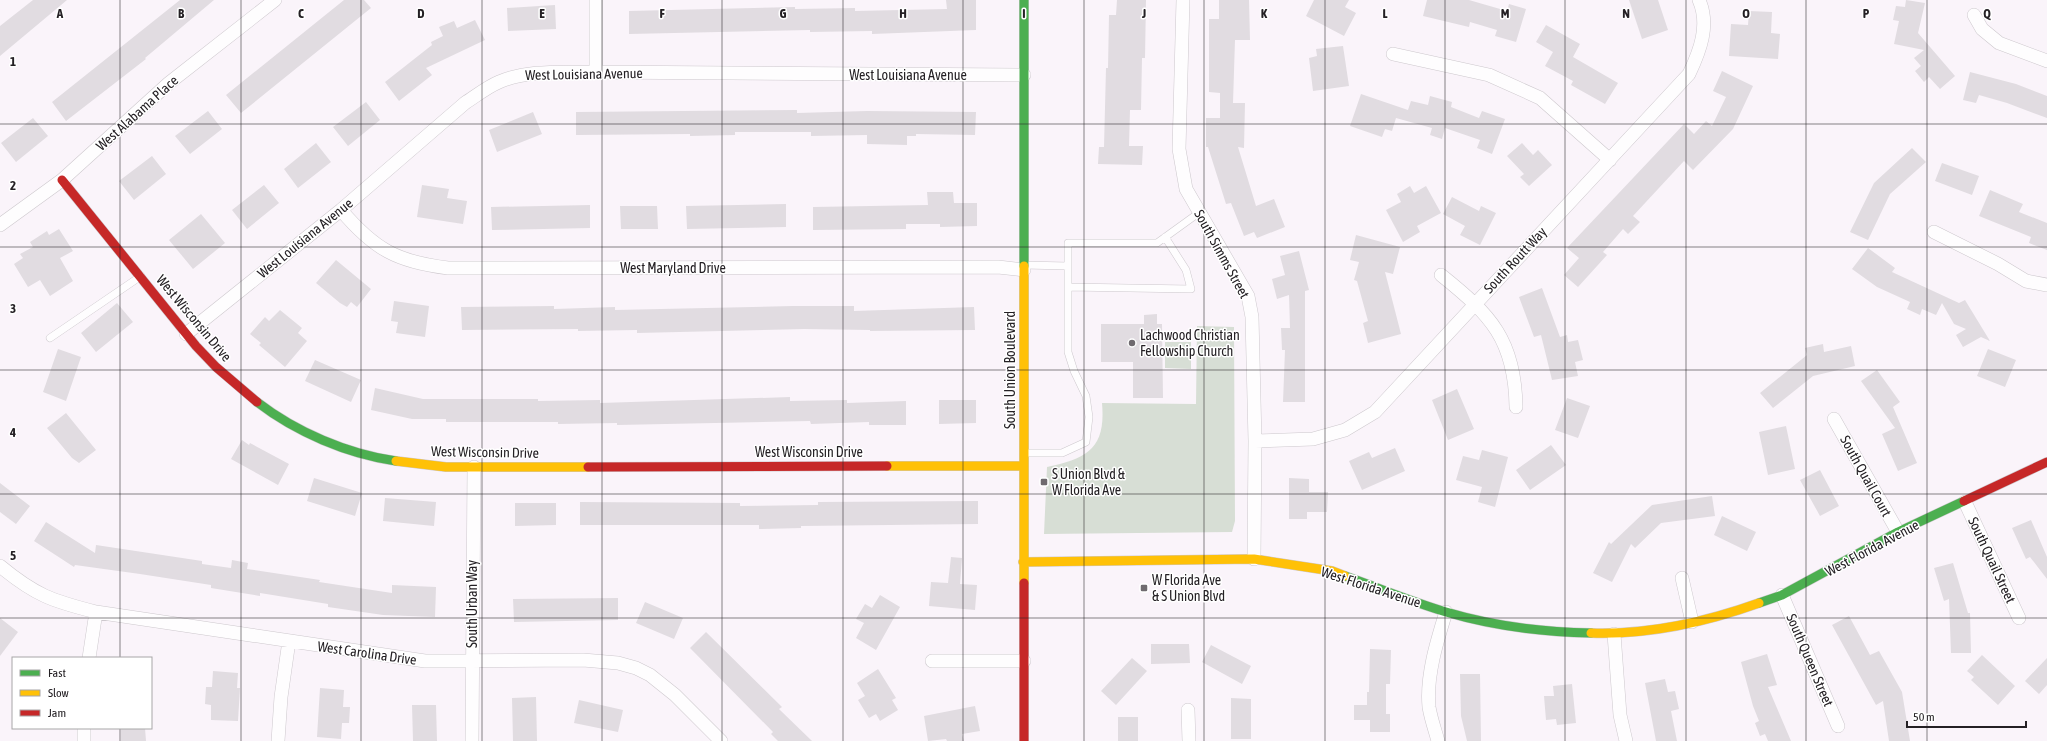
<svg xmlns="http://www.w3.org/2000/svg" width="2047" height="741" viewBox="0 0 2047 741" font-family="'Asap Condensed',sans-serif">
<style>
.green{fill:#d7ded5}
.building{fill:#e1dce1}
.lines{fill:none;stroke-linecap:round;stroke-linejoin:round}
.lane-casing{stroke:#cdc8cd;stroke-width:8}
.street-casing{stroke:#cdc8cd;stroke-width:14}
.fast-casing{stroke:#cdc8cd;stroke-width:10}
.slow-casing{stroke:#cdc8cd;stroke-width:10}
.jam-casing{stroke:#cdc8cd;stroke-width:10}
.lane{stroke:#fefdfe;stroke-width:7}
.street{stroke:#fefdfe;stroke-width:13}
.fast{stroke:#4caf50;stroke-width:9}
.slow{stroke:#ffc107;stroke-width:9}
.jam{stroke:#c62828;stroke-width:9}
.grid{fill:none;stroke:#242024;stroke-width:1;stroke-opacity:0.55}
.poi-dot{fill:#6f6a6f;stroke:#fff;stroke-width:1.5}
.labels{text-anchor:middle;stroke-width:3;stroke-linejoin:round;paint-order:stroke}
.street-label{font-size:14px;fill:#242024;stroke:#fff}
.poi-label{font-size:14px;fill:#242024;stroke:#fff;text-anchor:start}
.grid-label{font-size:13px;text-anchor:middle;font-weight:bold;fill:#242024;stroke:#fff;stroke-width:3;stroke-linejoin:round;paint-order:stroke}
</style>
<rect width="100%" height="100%" fill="#faf4fa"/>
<!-- green -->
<path class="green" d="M1197,326L1234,327L1235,521L1232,532L1044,534L1047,467C1088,458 1106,448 1102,403L1196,404Z
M1165,342H1191V369L1165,368Z"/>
<!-- building -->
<path class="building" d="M33,0H67L0,56V26Z
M180,0H214L145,58L146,59L66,121L52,102Z
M344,0H364L371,8L241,113L226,95Z
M946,0H976V30L872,34V31L810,32V30L629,34V11L795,7V9L855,8V11L947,9Z
M1117,0H1146L1145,58H1142L1141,110H1130L1129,146H1143L1142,165L1098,164L1099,147H1104L1106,68H1108L1109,15H1116Z
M1219,0H1249L1250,40H1235L1233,103H1245L1244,148L1238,147L1256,206L1274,199L1285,227L1257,238L1254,232L1244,236L1231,203L1226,204L1208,147H1206V118H1220V93L1209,92V19H1219Z
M1314,0H1349L1345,7L1356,13L1344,36L1306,16Z
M1427,0H1469L1507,11L1509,4L1526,9L1516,42L1495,36L1497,30L1470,22L1469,27L1423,16Z
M1629,0H1658L1668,30L1642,39Z
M1906,0L1925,3L1918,33L1955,76L1940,89L1929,77L1924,82L1915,71L1921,66L1914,58L1924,50L1894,44L1899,21L1893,20L1896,6L1905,7Z
M555,5L556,29L508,31L507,8Z
M1749,11L1772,12L1771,33L1780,34L1778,59L1729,56L1731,24L1748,25Z
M475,20L485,40L426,68L432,75L399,101L385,82L432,45L431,42L443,36L439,27L454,21L457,28Z
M1546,25L1580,44L1573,57L1618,83L1605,104L1571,85L1573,81L1545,66L1553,52L1536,42Z
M1343,46L1349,86L1313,91L1309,58L1317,56L1316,49Z
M1722,71L1753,86L1733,129L1693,170L1684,161L1633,216L1640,222L1628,234L1623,229L1603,252L1607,255L1578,287L1564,275L1579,258L1567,248L1684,124L1694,134L1706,121L1712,126L1726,97L1713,91Z
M1970,72L2016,84L2047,96V118L2007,103L1979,95L1976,103L1963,100Z
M1361,94L1408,110L1411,101L1428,105L1430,96L1452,102L1451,107L1479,118L1482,111L1505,119L1492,154L1477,148L1480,140L1445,128L1442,139L1430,135L1432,128L1396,118L1392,131L1385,129L1382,137L1350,126Z
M366,102L380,120L348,146L333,127Z
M797,110V113L867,111L976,112L975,135L916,134V136H907V145L867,144V135L811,136V132H735V135L690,136V134L576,135V112Z
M208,111L222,129L190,154L175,136Z
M533,112L542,134L497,152L489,130Z
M33,118L48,136L16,162L1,143Z
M316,143L331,162L298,188L284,169Z
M1522,143L1533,155L1538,150L1552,165L1529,186L1520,177L1524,174L1507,156Z
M1912,148L1926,162L1890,194L1868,240L1850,232L1874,183Z
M152,156L166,174L134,200L119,181Z
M1942,163L1979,176L1972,195L1935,181Z
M264,185L279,203L247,229L232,210Z
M422,185L449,189L447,198L467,201L463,224L417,217Z
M1410,186L1414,193L1426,186L1441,213L1417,226L1420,232L1403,242L1386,210L1401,202L1397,194Z
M1990,190L2023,204L2019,212L2047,223V250L2029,243L2031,237L1979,216Z
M927,192H953L954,203H977V226L940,227V224H906V229L813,230V207L928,205Z
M1452,197L1479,211L1481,206L1496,213L1480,245L1460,235L1465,226L1443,214Z
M786,204V227L687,229L686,206Z
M590,205V228L492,230L491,207Z
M620,206H657L658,229H621Z
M201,214L225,243L193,269L169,240Z
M59,229L73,251L60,258L73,281L50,296L40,280L28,287L14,264L23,258L20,254L33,247L30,242L47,231L49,235Z
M1356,235L1400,247L1393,274L1385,272L1401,334L1368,343L1363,323L1368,321L1357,281L1354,280L1359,262L1350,260Z
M1868,248L1895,268L1892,272L1959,303L1965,300L1990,341L1981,337L1963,347L1956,335L1966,329L1954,324L1942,303L1936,315L1922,309L1920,315L1907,309L1910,302L1877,287L1852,269Z
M1299,251L1309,290L1305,291V402H1283L1285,350H1282L1281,328H1290L1289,295L1277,299L1272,279L1285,275L1280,256Z
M336,260L371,289L357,307L351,302L347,307L340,303L316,283Z
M1542,288L1560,337L1567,335L1568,342L1578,340L1583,360L1575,362L1578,376L1552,380L1541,335L1534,337L1519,297Z
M394,301L429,306L425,337L396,333L398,322L391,321Z
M117,303L133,322L96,352L81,333Z
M554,306V309L615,307V310L793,306H854V311L974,307L975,330L870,331V330L804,329L637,333V330L578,331V329L462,330L461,307Z
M280,310L302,328L298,333L307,341L285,367L259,345L261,343L250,334L265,317L269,321Z
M1157,314V324H1162L1163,398H1133V362H1101V324H1144V315Z
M1823,344L1824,352L1851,346L1855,366L1813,376L1773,408L1760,393L1807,355L1805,348Z
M58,349L81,357L66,401L43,392Z
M1988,349L2016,360L2005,387L1977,376Z
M315,360L361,380L351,402L305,381Z
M1877,370L1900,402L1893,407L1917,463L1898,471L1882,434L1895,428L1861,381Z
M375,388L423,399H538V401L600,400V403L790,397V401L847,400V403L906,401V425H869V422L811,424L810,421L617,425V423L558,424V422H446V419H412L371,410Z
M1457,389L1474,429L1448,440L1432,400Z
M1567,398L1590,406L1578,438L1555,430Z
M939,400H976V423L939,424Z
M66,413L96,450L79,463L72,458L47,428Z
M1786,426L1795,469L1768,475L1759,432Z
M242,440L249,445L250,443L289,464L278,485L231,459Z
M1551,445L1566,465L1530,490L1516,470Z
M1395,448L1405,471L1362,490L1349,461L1369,452L1372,458Z
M1482,450L1508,457L1495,507L1478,502L1482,487L1456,480L1463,456L1479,460Z
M1820,470L1839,506L1820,516L1800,480Z
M314,478L362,493L355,516L307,501Z
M1289,478L1309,479V492H1328L1327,512H1307V519H1289Z
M0,483L30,506L16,524L0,512Z
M1712,496L1715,516L1661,523L1635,548L1631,544L1612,582L1593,573L1609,542L1611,544L1652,505Z
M385,498L436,502L434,526L383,521Z
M978,501V524L801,526V528L759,529V525H580V502L740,503V506L818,505V502Z
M515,503H556V525L515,526Z
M1722,516L1756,532L1747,551L1714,535Z
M2031,520L2047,557V579L2030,557L2026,559L2012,528Z
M46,522L95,553L96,545L202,561V564L231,568L232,560L248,563L247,569L320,580L319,582L392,593V585L436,587L435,617L383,615L328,607V604L260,593V596L211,588V585L140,574L75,565L74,567L34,541Z
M951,557L962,558L960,584L977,585L975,610L929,606L931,582L948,583Z
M1953,563L1968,613H1970L1971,653H1951L1949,599L1944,601L1934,568Z
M880,595L900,607L876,650L856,638L864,623L856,619L865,604L872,608Z
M618,598V620L514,622L513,599Z
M645,602L683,618L674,639L636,623Z
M1849,616L1870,655L1879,651L1902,692L1910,741H1889L1883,701L1876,705L1832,625Z
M0,618L18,632L0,656Z
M706,632L782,707L779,709L812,741H778L771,734L773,732L690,648Z
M1151,644H1189L1190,663L1151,664Z
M1211,645L1251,666L1242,684L1202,662Z
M1370,649L1391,650L1390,684H1386V714H1390V732H1370V720H1354V705H1367V692H1369Z
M1767,654L1777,685L1768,687L1791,741H1768L1765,734L1760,736L1755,723L1759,721L1753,706L1741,662Z
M1982,655L2015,686L1998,705L1971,680L1974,677L1967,671Z
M1132,658L1147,671L1116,705L1101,691Z
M2047,658V685L2039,694L2025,681Z
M878,669L896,698L892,700L898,710L880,721L876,714L869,718L858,700L865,696L857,683Z
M213,671L238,673L237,688H240L238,721L211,720V705L205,704L206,687H212Z
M1460,674H1480L1481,741H1467L1461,716Z
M1665,679L1668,692L1675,691L1679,709L1671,711L1677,741H1656L1645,683Z
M1572,684L1576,723L1557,725L1556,719L1546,720L1544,696H1554L1553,686Z
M320,688L344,690L343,707H350L349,723H342L341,739L317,737Z
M536,697L537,741H513L512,698Z
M1231,698L1251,699V739H1231Z
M579,700L623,710L618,732L574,723Z
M412,705H436L437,741H413Z
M975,706L980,731L962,734L964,741H947L946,739L928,741L924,716Z
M1118,717H1138V741H1118Z
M121,728H145L146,741H121Z"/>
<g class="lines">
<!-- lane casing -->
<g class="lane-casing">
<path id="lane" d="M1024,265L1068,266V243H1157L1200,212
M1068,266V287L1191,289L1186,270L1165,237
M50,338L141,276
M1025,453H1062L1086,442L1089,417L1086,396L1074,371L1068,352V287"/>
</g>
<!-- street casing -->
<g class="street-casing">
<path id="street" d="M596,0V72
M1183,0L1179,149L1186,189L1248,296L1252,317L1255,441L1254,559
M1974,15L1982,29L1999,43L2047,61
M1393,54L1489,75L1540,98L1610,160
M341,210C374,249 397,262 448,268L998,267L1024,270
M0,225L62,180L169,83L275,0
M1934,232L1998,264L2026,281L2047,285
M1441,275C1491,315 1515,340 1516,407
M186,334L341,210L465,103C476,96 487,87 499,82C529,69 564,73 596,72L1024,75
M1834,419L1898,532
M1255,441L1313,439L1345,430L1375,412L1689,74C1700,51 1710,25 1699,0
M1965,502L2019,618
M0,566C35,595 52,601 96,612L425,661L583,660L618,663L636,668L650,675L675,695L721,741
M1682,578L1692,622
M1782,595L1838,726
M1614,634L1620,715L1626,741
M89,658L96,612
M932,661H1024
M1188,710L1189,741
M84,728V741
M278,741L281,697L289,641
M472,741L474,467
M1438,741C1435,730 1431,719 1429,707C1426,676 1437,641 1446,612"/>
</g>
<!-- fast casing -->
<g class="fast-casing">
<path id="fast" d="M1024,0V266
M257,402C296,432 347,454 396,461
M1345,576C1379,588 1412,602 1446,612C1493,626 1542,632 1591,633
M1759,603L1782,595L1898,532L1964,501"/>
</g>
<!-- slow casing -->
<g class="slow-casing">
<path id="slow" d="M1024,266V583
M396,461L446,467H588
M887,466H1024
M1023,562L1254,559L1332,571L1345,576
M1591,633C1648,635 1706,622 1759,603"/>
</g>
<!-- jam casing -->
<g class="jam-casing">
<path id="jam" d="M62,180L196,346L216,367L257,402
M588,467L887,466
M1964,501L2047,462
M1024,583V741"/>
</g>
<!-- lane -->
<use href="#lane" class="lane"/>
<!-- street -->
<use href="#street" class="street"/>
<!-- fast -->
<use href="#fast" class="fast"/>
<!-- slow -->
<use href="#slow" class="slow"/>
<!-- jam -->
<use href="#jam" class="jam"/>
</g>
<!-- grid -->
<path class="grid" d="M120,0V658M241,0V741M361,0V741M482,0V741M602,0V741M722,0V741M843,0V741M963,0V741M1084,0V741M1204,0V741M1325,0V741M1445,0V741M1565,0V741M1686,0V741M1806,0V741M1927,0V741M0,124H2047M0,247H2047M0,370H2047M0,494H2047M0,618H2047M120,728V741"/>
<!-- markers -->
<g class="poi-dot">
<circle cx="1132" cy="343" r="4"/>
<rect x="1040" y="478" width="8" height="8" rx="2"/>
<rect x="1140" y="584" width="8" height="8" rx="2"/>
</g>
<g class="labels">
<!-- street labels -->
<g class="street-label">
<text transform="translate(584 74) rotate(-1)" y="5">West Louisiana Avenue</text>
<text x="908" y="80">West Louisiana Avenue</text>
<text transform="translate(137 113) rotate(-42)" y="5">West Alabama Place</text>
<text transform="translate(305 238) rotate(-39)" y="5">West Louisiana Avenue</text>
<text transform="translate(1222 254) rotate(61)" y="5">South Simms Street</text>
<text transform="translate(1515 260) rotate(-47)" y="5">South Routt Way</text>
<text x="673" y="273">West Maryland Drive</text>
<text transform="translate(194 318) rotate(50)" y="5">West Wisconsin Drive</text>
<text transform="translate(1010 370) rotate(-90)" y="5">South Union Boulevard</text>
<text transform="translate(485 452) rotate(1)" y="5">West Wisconsin Drive</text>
<text x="809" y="457">West Wisconsin Drive</text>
<text transform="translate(1866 476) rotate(61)" y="5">South Quail Court</text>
<text transform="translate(1872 548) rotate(-28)" y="5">West Florida Avenue</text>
<text transform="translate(1992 560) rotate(65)" y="5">South Quail Street</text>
<text transform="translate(1371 587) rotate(18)" y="5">West Florida Avenue</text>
<text transform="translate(472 604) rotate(-90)" y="5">South Urban Way</text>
<text transform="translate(367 653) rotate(8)" y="5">West Carolina Drive</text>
<text transform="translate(1810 660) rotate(67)" y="5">South Queen Street</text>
</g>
<!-- poi labels -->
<g class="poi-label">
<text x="1140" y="340">Lachwood Christian<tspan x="1140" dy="16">Fellowship Church</tspan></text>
<text x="1052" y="479">S Union Blvd &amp;<tspan x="1052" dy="16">W Florida Ave</tspan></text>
<text x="1152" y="585">W Florida Ave<tspan x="1152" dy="16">&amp; S Union Blvd</tspan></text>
</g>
</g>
<g class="grid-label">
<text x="60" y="18">A</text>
<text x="181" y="18">B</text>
<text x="301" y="18">C</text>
<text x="421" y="18">D</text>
<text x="542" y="18">E</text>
<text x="662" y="18">F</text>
<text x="783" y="18">G</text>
<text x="903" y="18">H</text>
<text x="1024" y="18">I</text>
<text x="1144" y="18">J</text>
<text x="1264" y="18">K</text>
<text x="1385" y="18">L</text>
<text x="1505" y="18">M</text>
<text x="1626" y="18">N</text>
<text x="1746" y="18">O</text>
<text x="1866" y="18">P</text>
<text x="1987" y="18">Q</text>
<text x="13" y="66">1</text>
<text x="13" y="190">2</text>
<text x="13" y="313">3</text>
<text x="13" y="437">4</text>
<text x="13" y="560">5</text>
</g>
<!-- legend -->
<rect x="12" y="657" width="140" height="72" fill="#ffffff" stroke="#a7a6a7"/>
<rect x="20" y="670" width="20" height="6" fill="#4caf50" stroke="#a7a6a7"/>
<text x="48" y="677" font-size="12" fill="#242024">Fast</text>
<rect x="20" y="690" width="20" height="6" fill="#ffc107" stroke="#a7a6a7"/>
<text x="48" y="697" font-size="12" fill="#242024">Slow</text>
<rect x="20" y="710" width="20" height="6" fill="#c62828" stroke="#a7a6a7"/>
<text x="48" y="717" font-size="12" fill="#242024">Jam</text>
<!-- scale -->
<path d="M1907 721v6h119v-6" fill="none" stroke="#242024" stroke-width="2"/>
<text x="1913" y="721" font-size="12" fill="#242024" stroke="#ffffff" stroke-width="3" paint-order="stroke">50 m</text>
</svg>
